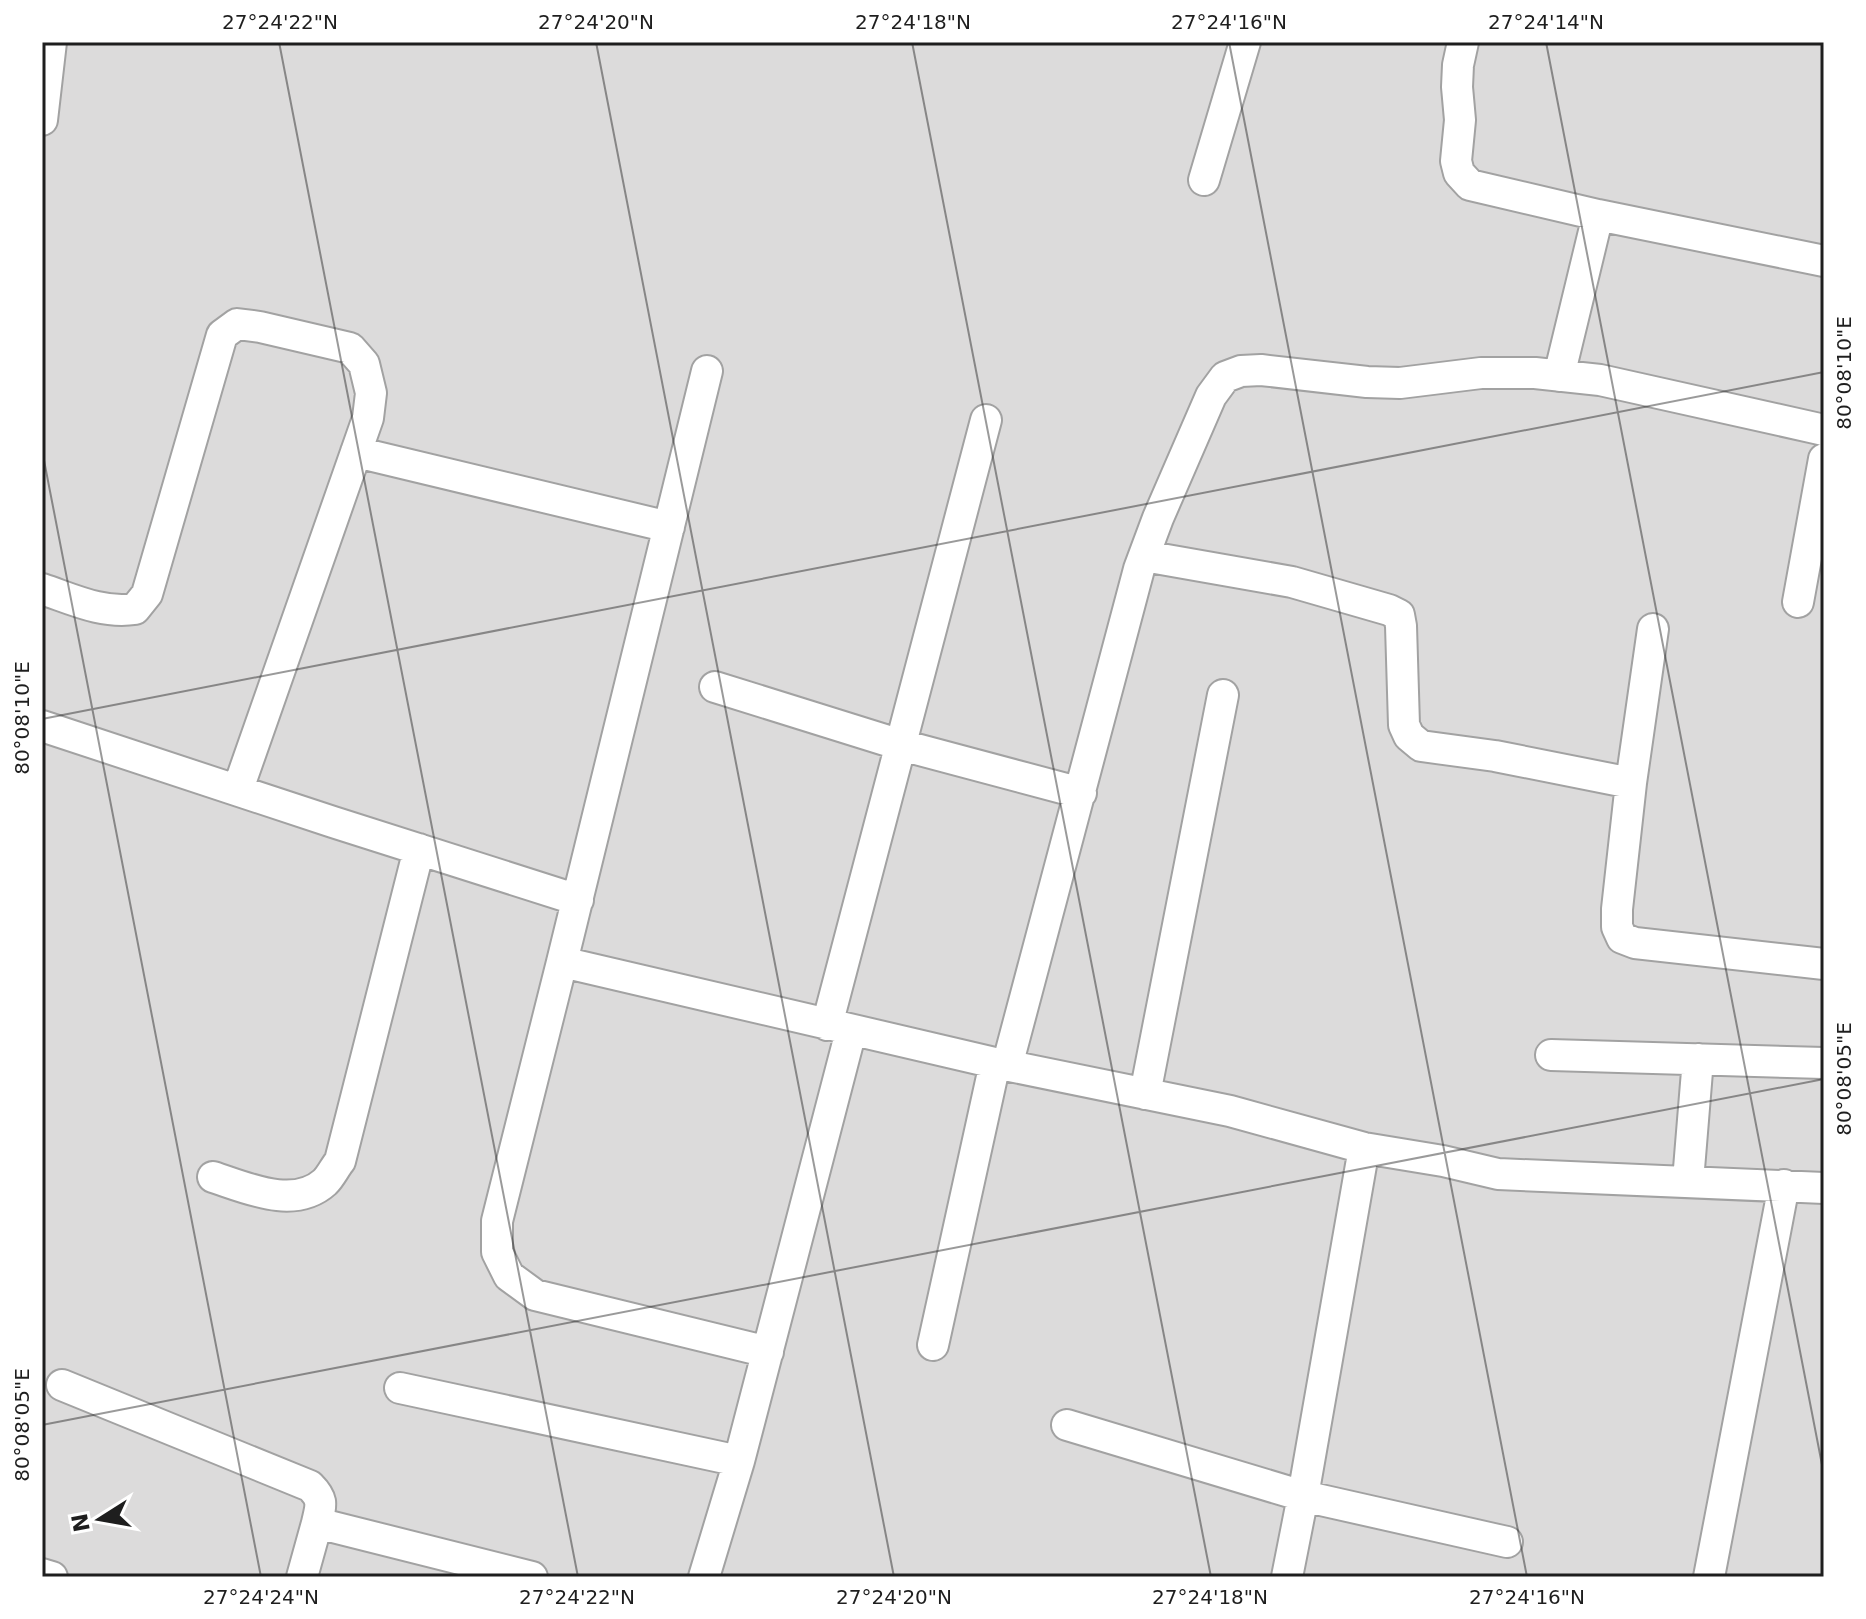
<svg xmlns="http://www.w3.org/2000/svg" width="1866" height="1619" viewBox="0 0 1866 1619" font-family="'DejaVu Sans',sans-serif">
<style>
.residential{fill:#dcdbdb}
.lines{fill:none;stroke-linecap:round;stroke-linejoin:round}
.street-casing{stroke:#a2a2a2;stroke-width:34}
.street{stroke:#fff;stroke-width:30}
.ticks{fill:none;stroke:#1e1e1e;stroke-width:2;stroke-opacity:0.45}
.neatline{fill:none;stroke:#1e1e1e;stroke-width:3}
.ticks-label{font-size:20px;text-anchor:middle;fill:#1e1e1e}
</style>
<rect width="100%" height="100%" fill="#eeeae5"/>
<!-- residential -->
<path class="residential" d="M42,42H1824V1577H42Z"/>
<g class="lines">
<!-- street casing -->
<g class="street-casing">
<path id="street" d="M1463,42L1458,65L1457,87L1460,120L1456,161L1459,173L1470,185L1598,215
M42,120L51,42
M1204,180L1245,42
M707,371L562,962L497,1221V1252L509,1276L535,1295L768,1352
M1559,376L1598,215L1824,261
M356,452L669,527
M1144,556L1292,582L1389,610L1399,615L1401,626L1404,725L1409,736L1421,746L1495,756L1631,783L1617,909V927L1622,938L1635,943L1824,964
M42,589C72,599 102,614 135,609L147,594L222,335L237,324L260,327L350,348L364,364L371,393L368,418L238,789
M1798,602L1824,459
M715,687L901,745L1081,793
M42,726L333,822L578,900
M1631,783L1653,629
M562,962L995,1063L1230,1111L1364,1148L1443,1161L1498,1174L1824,1188
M827,1025L986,420
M1551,1055L1824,1063
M1007,1066L1139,569L1158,518L1211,396L1225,377L1241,371L1261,370L1367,382L1400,383L1481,373H1535L1600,380L1824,430
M1145,1094L1223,695
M1364,1148L1303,1496L1507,1542
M213,1177C247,1188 294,1210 325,1182C331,1176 335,1167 340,1161L419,849
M1688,1181L1698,1059
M933,1345L995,1063
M62,1385L310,1486C324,1500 321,1505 317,1523
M400,1388L739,1461
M1067,1425L1303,1496L1287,1577
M42,1574L52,1577
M302,1577L317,1523L532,1577
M704,1577L739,1461L851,1031
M1709,1577L1784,1185"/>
</g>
<!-- street -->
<use href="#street" class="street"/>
</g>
<!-- ticks -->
<path class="ticks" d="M279,42L578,1577M596,42L894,1577M912,42L1211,1577M1229,42L1527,1577M1546,42L1824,1475M42,450L261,1577M42,719L1824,372M42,1425L1824,1079"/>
<!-- border -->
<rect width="1866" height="1619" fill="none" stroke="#ffffff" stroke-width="88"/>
<!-- north arrow -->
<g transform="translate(100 1519) rotate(259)" stroke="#ffffff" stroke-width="6" paint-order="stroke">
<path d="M0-6L14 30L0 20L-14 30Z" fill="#1e1e1e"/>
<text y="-12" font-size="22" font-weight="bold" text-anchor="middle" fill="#1e1e1e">N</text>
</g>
<rect x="44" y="44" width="1778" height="1531" class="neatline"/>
<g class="ticks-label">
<text x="280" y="29">27°24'22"N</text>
<text x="596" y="29">27°24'20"N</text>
<text x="913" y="29">27°24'18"N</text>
<text x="1229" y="29">27°24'16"N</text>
<text x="1546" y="29">27°24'14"N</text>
<text transform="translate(1844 373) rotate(-90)" y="7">80°08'10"E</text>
<text transform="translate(22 718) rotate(-90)" y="7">80°08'10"E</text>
<text transform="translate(1844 1079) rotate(-90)" y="7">80°08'05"E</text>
<text transform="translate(22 1425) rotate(-90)" y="7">80°08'05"E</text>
<text x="261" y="1604">27°24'24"N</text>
<text x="577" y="1604">27°24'22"N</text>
<text x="894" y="1604">27°24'20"N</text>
<text x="1210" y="1604">27°24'18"N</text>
<text x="1527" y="1604">27°24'16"N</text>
</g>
</svg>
